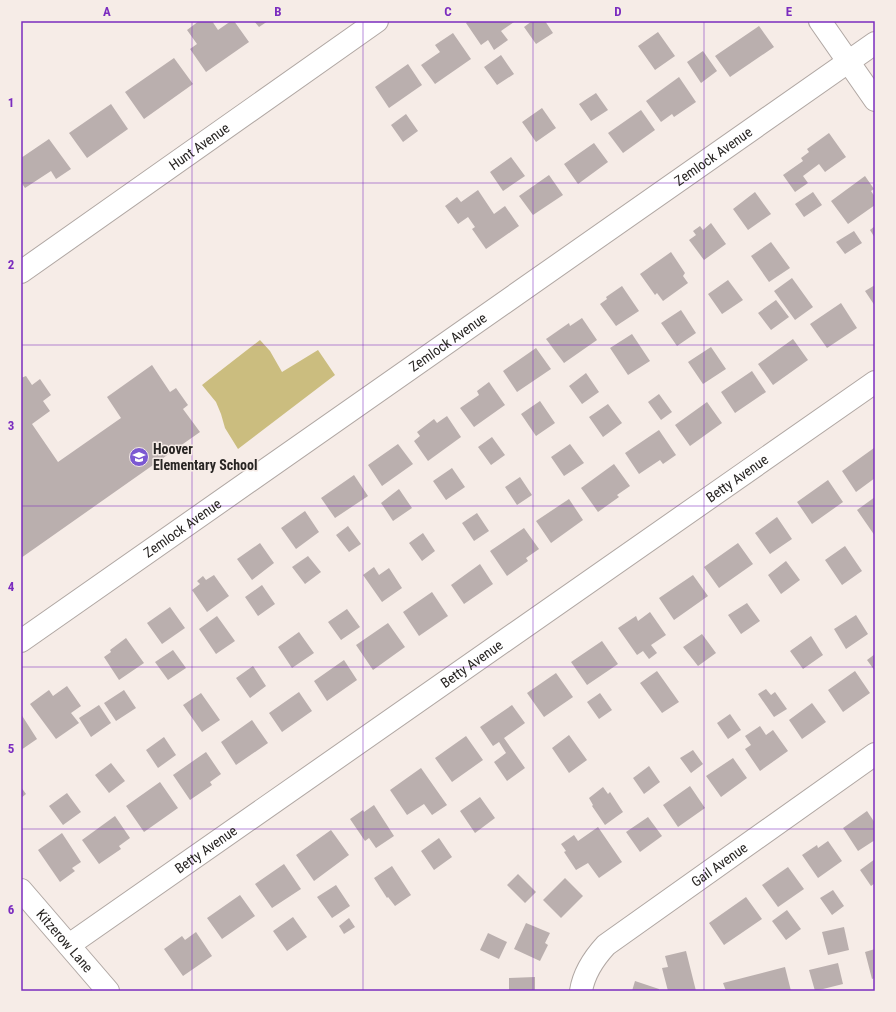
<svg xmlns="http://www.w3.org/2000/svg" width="896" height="1012" viewBox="0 0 896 1012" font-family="'Roboto Condensed',sans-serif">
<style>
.green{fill:#cbbd7f}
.building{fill:#baafae}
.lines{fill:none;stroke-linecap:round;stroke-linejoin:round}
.minor-casing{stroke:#b0a7a3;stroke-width:24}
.minor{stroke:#fff;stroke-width:22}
.grid{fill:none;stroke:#7b2cbf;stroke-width:1;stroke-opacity:0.55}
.labels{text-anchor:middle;stroke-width:3;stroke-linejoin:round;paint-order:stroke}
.street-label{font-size:14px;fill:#282523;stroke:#f6ece7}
.poi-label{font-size:14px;font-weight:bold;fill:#282523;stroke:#f6ece7;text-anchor:start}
.neatline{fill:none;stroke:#7b2cbf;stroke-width:1.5}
.grid-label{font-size:13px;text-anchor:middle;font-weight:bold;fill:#7b2cbf}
</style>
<rect width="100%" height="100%" fill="#f6ece7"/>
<!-- green -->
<path class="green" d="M260,340L270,351L282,372L318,350L335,375L238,449L225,428L221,414L216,402L202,385Z"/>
<!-- building -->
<path class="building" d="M199,21H212L218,30L231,21H234L249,42L206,72L190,49L197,44L187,30Z
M254,21H268L259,27Z
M468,21H514V22L501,31L508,40L494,50L488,40L481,45L466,23Z
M532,21H545L553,33L536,44L524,27Z
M759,26L774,47L730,77L715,56Z
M658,32L675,56L655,70L638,46Z
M453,33L471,59L435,84L421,65L440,52L435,45Z
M703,51L717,71L701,83L687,62Z
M501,55L514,74L497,85L484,67Z
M174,58L193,84L144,119L125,92Z
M408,64L422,85L389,108L375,87Z
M679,77L696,102L674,117L672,114L661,122L646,101Z
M596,93L608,110L591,121L579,104Z
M111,104L128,129L87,158L69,133Z
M542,108L556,128L536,142L522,122Z
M641,110L655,130L623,153L608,133Z
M406,114L418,131L403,142L391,125Z
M829,133L846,157L825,172L819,164L803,176L808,183L795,192L783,175L803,161L801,158L809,152L807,149Z
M49,139L71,169L56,179L51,171L25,188L21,182V158Z
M594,143L608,162L578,184L564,164Z
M511,157L525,176L503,191L490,172Z
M549,175L563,195L533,215L519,196Z
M865,176L874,189L871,191L875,197V205L848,224L831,201Z
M478,190L494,214L505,206L519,226L486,249L472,229L475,227L468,217L458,224L445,206L457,197L461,202Z
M755,192L771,214L748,230L733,209Z
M813,192L822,205L804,217L795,204Z
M711,223L726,244L704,260L689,240L696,235L693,231L700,226L703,230Z
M875,226V238L870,230Z
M854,231L862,243L845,254L836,242Z
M771,242L790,268L769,282L751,256Z
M671,252L685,273L683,276L688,283L663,301L657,293L655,295L640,274Z
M792,278L813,307L795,320L774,291Z
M728,280L743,300L722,314L708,294Z
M875,285V306L865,291Z
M622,286L639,311L616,326L600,304L607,299L606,297Z
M776,300L789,317L771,330L758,313Z
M841,303L857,328L827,348L810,324Z
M681,310L696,333L677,346L661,323Z
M582,318L597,340L564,363L546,339L569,323L570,326Z
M632,334L650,361L628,375L610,348Z
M793,339L808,360L773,385L758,364Z
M711,347L726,369L703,384L688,362Z
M536,348L551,369L517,392L503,371Z
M152,365L170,392L176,388L188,405L183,409L200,432L21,558V378L26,376L32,385L40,379L51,395L43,401L50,411L32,424L58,462L121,418L107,397Z
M752,371L766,392L735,413L721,392Z
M586,373L599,392L582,404L569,386Z
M489,382L505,405L474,427L460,408L479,395L477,391Z
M659,394L672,412L661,420L648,402Z
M540,401L555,423L536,436L521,414Z
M707,402L722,423L690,446L675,425Z
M608,404L622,423L603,437L589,417Z
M447,416L461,437L428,461L414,441L420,436L417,432L434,419L437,423Z
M659,430L676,455L663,464L660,460L639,474L625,453Z
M492,437L505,455L491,465L478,447Z
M398,444L413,464L382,486L368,465Z
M570,444L584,463L564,476L551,457Z
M874,448L875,450V478L856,492L842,471Z
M614,464L630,486L617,495L619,497L598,512L581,488Z
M452,468L465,487L446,500L433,481Z
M354,475L368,496L335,518L321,498Z
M520,477L532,495L517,505L505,487Z
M828,480L843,502L812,524L797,502Z
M399,489L412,508L393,521L381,503Z
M875,497V536L857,510Z
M569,499L583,520L551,543L536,521Z
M305,511L319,532L296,549L281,528Z
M477,513L489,531L474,541L462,523Z
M777,517L792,539L770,554L755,533Z
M348,526L361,544L349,552L336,535Z
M524,528L539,549L526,558L528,561L507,576L490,551Z
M423,533L435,551L422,561L409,543Z
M260,543L274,563L252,580L237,559Z
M738,543L753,564L719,588L704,567Z
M845,546L862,571L842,585L825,560Z
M308,556L321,572L305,584L292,567Z
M786,561L800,580L781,594L768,575Z
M480,564L493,584L464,604L451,585Z
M374,567L379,575L389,568L402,588L382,602L363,575Z
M214,575L229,596L207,612L192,590L200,584L197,581L203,576L206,580Z
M693,575L708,596L674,620L659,598Z
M262,585L275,604L258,616L245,597Z
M432,592L448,616L419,636L403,612Z
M747,603L760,621L741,634L728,615Z
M170,607L185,628L162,644L147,623Z
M347,609L360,627L341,640L328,622Z
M650,612L666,635L651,645L657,653L649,659L643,651L637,655L618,628L636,616L638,621Z
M856,615L868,634L846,649L834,629Z
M217,616L235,641L216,654L199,629Z
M388,623L405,647L373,670L356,645Z
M299,632L314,653L292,668L278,647Z
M702,634L716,653L698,666L683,647Z
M811,636L823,655L803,669L790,651Z
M126,638L144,663L119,680L104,657L111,652L110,650Z
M602,641L618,664L587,685L571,662Z
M173,650L186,668L168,680L155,662Z
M875,654V671L867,660Z
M344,660L357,680L327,701L314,681Z
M253,666L266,686L250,698L236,678Z
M657,671L679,702L662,713L640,683Z
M855,671L870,693L843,712L828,690Z
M556,673L573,697L544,717L527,693Z
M67,686L81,706L71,713L79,723L56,739L30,704L49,690L53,696Z
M766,689L771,695L775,692L787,709L774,717L758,694Z
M124,690L136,708L116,721L104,703Z
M299,692L312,711L282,732L269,713Z
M201,693L220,720L202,732L183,705Z
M600,693L612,710L599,719L587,702Z
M812,703L826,722L802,739L789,720Z
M99,705L111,723L91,737L79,718Z
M512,705L525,723L504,738L525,768L507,781L494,762L506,753L499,742L493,746L480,727Z
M21,714L37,739L21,750Z
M730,714L741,730L728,739L717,723Z
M252,720L268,743L236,765L221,742Z
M760,726L766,735L773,730L788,751L760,771L745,749L751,745L745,736Z
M569,735L587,760L569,773L552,748Z
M466,736L483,760L452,782L435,758Z
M164,737L176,755L158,768L146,750Z
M693,750L703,764L691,773L680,758Z
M206,752L221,774L210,782L212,785L190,800L173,775Z
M733,758L747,778L721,797L706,776Z
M111,763L125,781L109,793L95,775Z
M649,766L660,782L644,794L633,778Z
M421,768L447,805L432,815L424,804L407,815L390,790Z
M160,782L178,808L144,832L126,806Z
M690,786L705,808L678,827L663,805Z
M21,787L26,794L21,798Z
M603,787L608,794L610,792L623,812L605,825L592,806L593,805L589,798Z
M67,793L81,812L63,825L49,806Z
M480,797L495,818L475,833L460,811Z
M374,805L394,836L376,848L369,838L365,841L350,819L363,810L364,812Z
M867,811L875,823V840L858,851L843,828Z
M115,816L130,838L119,846L121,849L99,864L82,840Z
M648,817L662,836L640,852L626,832Z
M598,827L622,862L599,878L588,863L576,870L564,852L566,851L561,844L574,835L578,841Z
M331,830L349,855L314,881L296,855Z
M62,833L81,862L72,868L75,871L60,882L38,850Z
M439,838L452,857L434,870L421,851Z
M828,841L842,861L818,878L802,855L817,845L818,848Z
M875,859V883L871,886L860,870Z
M284,864L301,889L272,908L255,884Z
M392,866L411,895L395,906L388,897L387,898L374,878Z
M788,867L804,889L778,907L762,885Z
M518,874L536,892L525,903L507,885Z
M565,878L583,896L561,918L543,900Z
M336,885L350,906L332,918L317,897Z
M833,890L844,906L832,915L820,898Z
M240,895L255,916L222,939L207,918Z
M746,897L762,919L724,945L709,923Z
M787,910L801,929L786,940L772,921Z
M293,917L307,937L287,951L273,931Z
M349,918L355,927L344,934L339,926Z
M526,923L550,933L545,943L548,945L540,961L514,949Z
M844,927L849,950L828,955L822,932Z
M196,932L212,956L183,976L164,949L182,936L185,940Z
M488,933L507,942L499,959L480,950Z
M875,949V978L872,979L865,952Z
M686,951L696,991H668L662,968L668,967L665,956Z
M838,963L843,984L815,991L809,970Z
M785,967L791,991H726L723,983Z
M535,977V991H509V978Z
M635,981L659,989V991H632Z"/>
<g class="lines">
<!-- minor casing -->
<g class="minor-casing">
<g id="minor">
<path d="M820,21L875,100"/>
<path id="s1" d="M21,272L377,21"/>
<path id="s2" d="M21,641L875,43"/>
<path id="s3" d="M21,890L108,991"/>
<path id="s4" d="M69,945L875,382"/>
<path id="s5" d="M581,991C584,972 594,958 606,945L875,754"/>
</g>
</g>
<!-- minor -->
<use href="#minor" class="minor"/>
</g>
<!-- grid -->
<path class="grid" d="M192,21V991M363,21V991M533,21V991M704,21V991M21,183H875M21,345H875M21,506H875M21,667H875M21,829H875"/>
<!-- icons -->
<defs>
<g id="school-disc" transform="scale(1)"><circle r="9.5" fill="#7b58d2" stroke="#f6ece7"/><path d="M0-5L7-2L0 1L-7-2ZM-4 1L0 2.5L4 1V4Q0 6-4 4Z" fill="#fff"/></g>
</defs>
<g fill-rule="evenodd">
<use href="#school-disc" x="139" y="457"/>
</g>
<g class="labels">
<!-- street labels -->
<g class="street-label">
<text dy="5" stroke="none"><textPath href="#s1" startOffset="218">Hunt Avenue</textPath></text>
<text dy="5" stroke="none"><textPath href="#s2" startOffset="845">Zemlock Avenue</textPath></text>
<text dy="5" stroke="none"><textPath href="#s2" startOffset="521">Zemlock Avenue</textPath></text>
<text dy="5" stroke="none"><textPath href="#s4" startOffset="815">Betty Avenue</textPath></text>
<text dy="5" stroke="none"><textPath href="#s2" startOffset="197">Zemlock Avenue</textPath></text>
<text dy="5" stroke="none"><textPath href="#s4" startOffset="491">Betty Avenue</textPath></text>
<text dy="5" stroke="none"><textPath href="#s4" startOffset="167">Betty Avenue</textPath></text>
<text dy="5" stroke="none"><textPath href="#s5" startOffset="192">Gail Avenue</textPath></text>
<text dy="5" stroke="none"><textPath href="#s3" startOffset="67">Kitzerow Lane</textPath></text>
</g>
<!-- poi labels -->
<g class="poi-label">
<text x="153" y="454">Hoover<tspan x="153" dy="16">Elementary School</tspan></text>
</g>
</g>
<!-- border -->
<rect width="896" height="1012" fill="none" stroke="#f6ece7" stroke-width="44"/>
<rect x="22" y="22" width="852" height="968" class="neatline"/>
<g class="grid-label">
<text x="107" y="16">A</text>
<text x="278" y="16">B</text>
<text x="448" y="16">C</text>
<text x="618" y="16">D</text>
<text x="789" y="16">E</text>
<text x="11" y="107">1</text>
<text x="11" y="269">2</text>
<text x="11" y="430">3</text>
<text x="11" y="591">4</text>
<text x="11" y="753">5</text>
<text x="11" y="914">6</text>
</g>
</svg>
